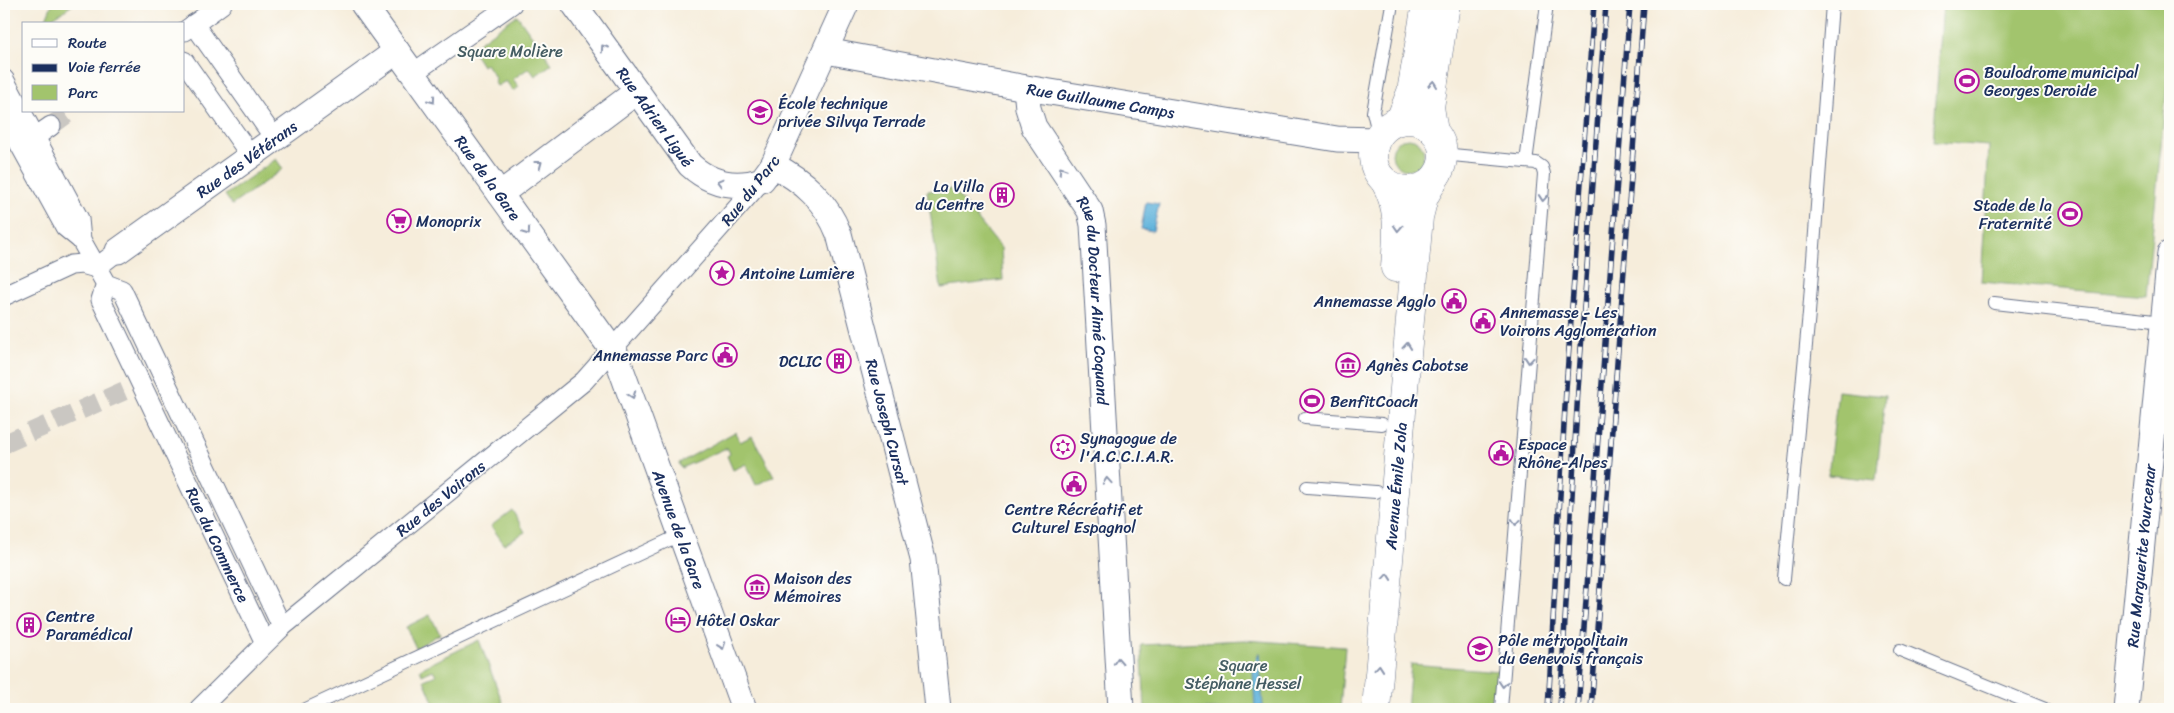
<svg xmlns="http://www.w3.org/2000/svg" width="2174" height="713" viewBox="0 0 2174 713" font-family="Sriracha,sans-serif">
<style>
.green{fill:#a2c46d;stroke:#5e7a66}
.water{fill:#5fb2db;stroke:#3d709c}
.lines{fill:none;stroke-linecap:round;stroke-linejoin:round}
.pedestrian-tunnel{stroke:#cac7c2;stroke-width:19;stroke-dasharray:19 9;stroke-linecap:butt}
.service-casing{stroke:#68728a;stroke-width:14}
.pedestrian-casing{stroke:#68728a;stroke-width:21}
.minor-casing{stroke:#68728a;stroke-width:27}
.tertiary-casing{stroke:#68728a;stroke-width:29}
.service{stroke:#fff;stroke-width:12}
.pedestrian{stroke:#fff;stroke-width:19}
.minor{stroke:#fff;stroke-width:25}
.tertiary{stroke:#fff;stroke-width:28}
.rail-casing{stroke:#1b2f5e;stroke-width:5.5}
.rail{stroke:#fdfcf7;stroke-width:4;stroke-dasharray:11;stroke-linecap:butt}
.oneway{stroke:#8d97ae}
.labels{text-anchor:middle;stroke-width:4;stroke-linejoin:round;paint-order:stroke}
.park-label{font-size:16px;fill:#445c62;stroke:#fdfcf7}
.poi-label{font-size:16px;fill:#1b2f5e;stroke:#fdfcf7;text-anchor:start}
.street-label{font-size:16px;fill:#1b2f5e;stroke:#fdfcf7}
</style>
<rect width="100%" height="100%" fill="#fdfcf7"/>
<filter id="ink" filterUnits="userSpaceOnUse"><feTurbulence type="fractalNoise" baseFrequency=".02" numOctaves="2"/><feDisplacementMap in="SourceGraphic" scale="10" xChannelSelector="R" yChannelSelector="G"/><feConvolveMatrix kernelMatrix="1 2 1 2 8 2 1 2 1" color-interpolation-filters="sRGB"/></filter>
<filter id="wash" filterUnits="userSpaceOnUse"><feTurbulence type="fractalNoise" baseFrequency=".0096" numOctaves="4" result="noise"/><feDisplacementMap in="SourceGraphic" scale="20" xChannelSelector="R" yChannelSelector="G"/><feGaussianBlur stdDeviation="1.12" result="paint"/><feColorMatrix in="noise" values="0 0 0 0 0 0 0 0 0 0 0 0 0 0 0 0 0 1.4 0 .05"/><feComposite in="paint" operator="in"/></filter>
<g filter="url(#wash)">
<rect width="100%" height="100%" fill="#f6eddb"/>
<!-- green -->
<path class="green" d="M52,4H74L44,24Z
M1943,4H2170V55L2146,296L1981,282L1989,146L1933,142Z
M517,15L552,64L535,76L529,68L513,79L519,87L513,91L506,81L497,86L494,81L496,79L486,64L482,66L473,52L476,49L474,46Z
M1392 154a16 16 0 1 1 32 0a16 16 0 1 1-32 0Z
M276,159L283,169L232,205L225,195Z
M953,189L1001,248L1003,280L941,288L927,191Z
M1838,391L1885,396L1876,480L1828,475Z
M735,432L740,442L752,436L774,476L756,485L746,464L733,470L727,456L730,454L728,449H724L681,468L679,463Z
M512,510L525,532L504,544L491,526Z
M430,615L440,634L416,648L406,627Z
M479,640L505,709H466L463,701L436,709L424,680L436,675L433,670L422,675L420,669Z
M1244,640L1345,647L1340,709H1145L1141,645Z
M1411,664L1499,671L1496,709H1407Z"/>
<!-- water -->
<path class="water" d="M1146,202L1159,204L1153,231L1141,229Z
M1259,652L1263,706L1255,707L1253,672Z"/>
</g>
<g filter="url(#ink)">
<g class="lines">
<!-- pedestrian-tunnel -->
<path class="pedestrian-tunnel" d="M51,126L71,111
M4,444L126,390"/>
<!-- service casing -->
<g class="service-casing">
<path id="service" d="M1381,132L1376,124L1373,112L1392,4
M1442,154L1536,163L1542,167L1544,174L1501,709
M1526,162L1547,4
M1994,303L2163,322
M1305,418L1382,424
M1307,487L1376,492
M1784,579L1809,313L1832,4
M1900,650L2045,709
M306,709L682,534"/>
</g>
<!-- pedestrian casing -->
<g class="pedestrian-casing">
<g id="pedestrian">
<path d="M194,24L275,139"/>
<path d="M185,31L222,4"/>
<path d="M184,61L251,156"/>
<path d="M413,73L512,4"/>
<path d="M4,79L79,219L81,240"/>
<path d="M4,116L65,227L81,240L106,284L122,290L282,627"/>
<path d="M35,137L51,126"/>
<path id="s1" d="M106,284L101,300L265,643"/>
<path d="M4,296L71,265L82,264L96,268L118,251"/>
<path id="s2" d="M199,709L282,627L584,381L762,180"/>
</g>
</g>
<!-- minor casing -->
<g class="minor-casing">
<g id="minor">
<path id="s3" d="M363,4L616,355L744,709"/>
<path id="s4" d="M574,4L690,165C711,184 735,189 762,180L773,165L846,4"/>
<path id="s5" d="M826,51L1026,88L1337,139L1376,140"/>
<path id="s6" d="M1026,88L1028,108L1034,127L1090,211L1093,225L1121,709"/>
<path id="s7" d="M773,165C804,181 826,201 839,234L923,559L938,709"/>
<path d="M500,194L636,92"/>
<path id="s8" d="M118,251L397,51"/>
<path id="s9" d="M2126,709L2170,253"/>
</g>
</g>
<!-- tertiary casing -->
<g class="tertiary-casing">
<g id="tertiary">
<circle cx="1408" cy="155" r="35"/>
<path d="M1400,120L1411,92L1426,4"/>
<path d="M1434,132L1430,107L1446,4"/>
<path d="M1385,182C1401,210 1397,237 1395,268"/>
<path id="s10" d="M1376,709L1419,217L1424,197L1436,176"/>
</g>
</g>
<!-- service -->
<use href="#service" class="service"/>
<!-- pedestrian -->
<use href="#pedestrian" class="pedestrian"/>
<!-- minor -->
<use href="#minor" class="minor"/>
<!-- tertiary -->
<use href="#tertiary" class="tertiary"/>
<!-- rail casing -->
<g class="rail-casing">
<path id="rail" d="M1548,709L1566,389L1594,4
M1560,709L1578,390L1606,4
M1578,709L1630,4
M1591,709L1644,4"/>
</g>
<!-- rail -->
<use href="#rail" class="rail"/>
</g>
<!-- one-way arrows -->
<defs><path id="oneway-chevron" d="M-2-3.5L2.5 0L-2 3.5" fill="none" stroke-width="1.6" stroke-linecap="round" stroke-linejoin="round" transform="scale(1.25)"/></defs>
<g class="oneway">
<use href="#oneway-chevron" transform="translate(604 48) rotate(-125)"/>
<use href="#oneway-chevron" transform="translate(1433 84) rotate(-83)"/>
<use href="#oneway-chevron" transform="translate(432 100) rotate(54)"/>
<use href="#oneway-chevron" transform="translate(539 164) rotate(-37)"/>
<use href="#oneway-chevron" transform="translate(1062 170) rotate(-123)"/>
<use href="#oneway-chevron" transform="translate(720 182) rotate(-165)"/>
<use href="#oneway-chevron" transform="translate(1543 198) rotate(95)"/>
<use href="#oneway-chevron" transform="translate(1398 228) rotate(93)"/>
<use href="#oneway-chevron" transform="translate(527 232) rotate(54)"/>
<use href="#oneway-chevron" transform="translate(1407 346) rotate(-85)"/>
<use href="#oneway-chevron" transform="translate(1529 360) rotate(95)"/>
<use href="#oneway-chevron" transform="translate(632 395) rotate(70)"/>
<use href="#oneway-chevron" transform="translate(1107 481) rotate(-94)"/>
<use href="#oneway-chevron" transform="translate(1516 522) rotate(95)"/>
<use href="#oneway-chevron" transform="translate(1387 577) rotate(-85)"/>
<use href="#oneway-chevron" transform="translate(722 646) rotate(70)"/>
<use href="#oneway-chevron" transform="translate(1118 661) rotate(-93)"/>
<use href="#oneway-chevron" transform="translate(1379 668) rotate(-85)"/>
<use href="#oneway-chevron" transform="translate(1503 684) rotate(94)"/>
</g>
</g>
<!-- icons -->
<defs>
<g id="stadium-ring" transform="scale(1.25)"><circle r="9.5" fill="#fdfcf7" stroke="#b5179e" stroke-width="1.5"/><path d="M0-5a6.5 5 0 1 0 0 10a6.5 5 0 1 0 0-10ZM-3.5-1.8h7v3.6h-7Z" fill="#b5179e"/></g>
<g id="school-ring" transform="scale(1.25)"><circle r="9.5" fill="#fdfcf7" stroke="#b5179e" stroke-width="1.5"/><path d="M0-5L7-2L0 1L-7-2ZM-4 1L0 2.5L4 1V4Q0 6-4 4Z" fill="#b5179e"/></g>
<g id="building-ring" transform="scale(1.25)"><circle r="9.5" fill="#fdfcf7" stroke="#b5179e" stroke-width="1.5"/><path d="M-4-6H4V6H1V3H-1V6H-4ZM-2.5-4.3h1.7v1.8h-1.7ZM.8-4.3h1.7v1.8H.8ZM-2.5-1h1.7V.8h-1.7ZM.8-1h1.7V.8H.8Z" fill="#b5179e"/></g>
<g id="supermarket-ring" transform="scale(1.25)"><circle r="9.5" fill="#fdfcf7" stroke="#b5179e" stroke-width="1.5"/><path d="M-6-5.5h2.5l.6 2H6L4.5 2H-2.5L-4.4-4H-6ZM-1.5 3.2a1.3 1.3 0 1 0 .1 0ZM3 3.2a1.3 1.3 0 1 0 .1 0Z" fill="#b5179e"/></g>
<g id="sight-ring" transform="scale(1.25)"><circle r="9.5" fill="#fdfcf7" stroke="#b5179e" stroke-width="1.5"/><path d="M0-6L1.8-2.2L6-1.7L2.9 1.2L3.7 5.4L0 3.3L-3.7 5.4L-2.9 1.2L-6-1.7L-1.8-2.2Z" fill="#b5179e"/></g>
<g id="civic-ring" transform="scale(1.25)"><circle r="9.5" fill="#fdfcf7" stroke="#b5179e" stroke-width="1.5"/><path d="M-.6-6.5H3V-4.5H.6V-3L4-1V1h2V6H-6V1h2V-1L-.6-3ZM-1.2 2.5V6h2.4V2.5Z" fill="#b5179e"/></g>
<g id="museum-ring" transform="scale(1.25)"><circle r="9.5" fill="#fdfcf7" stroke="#b5179e" stroke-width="1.5"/><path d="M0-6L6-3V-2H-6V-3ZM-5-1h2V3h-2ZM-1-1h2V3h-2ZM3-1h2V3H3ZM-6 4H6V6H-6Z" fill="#b5179e"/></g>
<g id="synagogue-ring" transform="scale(1.25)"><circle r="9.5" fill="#fdfcf7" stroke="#b5179e" stroke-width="1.5"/><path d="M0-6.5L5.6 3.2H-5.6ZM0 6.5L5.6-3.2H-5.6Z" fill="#b5179e"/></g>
<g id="hotel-ring" transform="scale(1.25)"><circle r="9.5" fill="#fdfcf7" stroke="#b5179e" stroke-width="1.5"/><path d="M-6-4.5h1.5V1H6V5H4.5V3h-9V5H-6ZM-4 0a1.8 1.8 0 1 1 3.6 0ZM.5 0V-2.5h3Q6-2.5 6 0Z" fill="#b5179e"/></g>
<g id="university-ring" transform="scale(1.25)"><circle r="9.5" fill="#fdfcf7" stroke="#b5179e" stroke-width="1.5"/><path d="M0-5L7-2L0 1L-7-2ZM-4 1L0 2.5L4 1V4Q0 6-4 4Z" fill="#b5179e"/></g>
</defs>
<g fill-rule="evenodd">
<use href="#stadium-ring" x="1967" y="81"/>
<use href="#school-ring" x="760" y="112"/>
<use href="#building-ring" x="1002" y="195"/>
<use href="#stadium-ring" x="2070" y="214"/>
<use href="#supermarket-ring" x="399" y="221"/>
<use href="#sight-ring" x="722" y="273"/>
<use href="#civic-ring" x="1454" y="301"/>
<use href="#civic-ring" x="1483" y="321"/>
<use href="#civic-ring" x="725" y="355"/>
<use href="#building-ring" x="839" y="361"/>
<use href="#museum-ring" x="1348" y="365"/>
<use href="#stadium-ring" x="1312" y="401"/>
<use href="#synagogue-ring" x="1063" y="447"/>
<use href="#civic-ring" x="1501" y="453"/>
<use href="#civic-ring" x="1074" y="484"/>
<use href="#museum-ring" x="757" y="587"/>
<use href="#hotel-ring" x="678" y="620"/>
<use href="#building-ring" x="29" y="625"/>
<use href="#university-ring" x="1480" y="649"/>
</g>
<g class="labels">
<!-- park labels -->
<g class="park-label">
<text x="510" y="57">Square Molière</text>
<text x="1243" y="671">Square<tspan x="1243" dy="18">Stéphane Hessel</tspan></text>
</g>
<!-- poi labels -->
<g class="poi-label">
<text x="1984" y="78">Boulodrome municipal<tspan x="1984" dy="18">Georges Deroide</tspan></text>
<text x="778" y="109">École technique<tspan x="778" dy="18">privée Silvya Terrade</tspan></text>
<text x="984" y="192" text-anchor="end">La Villa<tspan x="984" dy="18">du Centre</tspan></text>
<text x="2052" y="211" text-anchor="end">Stade de la<tspan x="2052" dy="18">Fraternité</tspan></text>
<text x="416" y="227">Monoprix</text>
<text x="740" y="279">Antoine Lumière</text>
<text x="1436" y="307" text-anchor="end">Annemasse Agglo</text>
<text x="1500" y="318">Annemasse - Les<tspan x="1500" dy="18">Voirons Agglomération</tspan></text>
<text x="708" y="361" text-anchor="end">Annemasse Parc</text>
<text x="822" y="367" text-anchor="end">DCLIC</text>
<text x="1366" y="371">Agnès Cabotse</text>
<text x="1330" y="407">BenfitCoach</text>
<text x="1080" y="444">Synagogue de<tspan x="1080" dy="18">l'A.C.C.I.A.R.</tspan></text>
<text x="1518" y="450">Espace<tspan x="1518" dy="18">Rhône-Alpes</tspan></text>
<text x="1074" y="515" text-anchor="middle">Centre Récréatif et<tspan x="1074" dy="18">Culturel Espagnol</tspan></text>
<text x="774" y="584">Maison des<tspan x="774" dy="18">Mémoires</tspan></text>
<text x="46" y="622">Centre<tspan x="46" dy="18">Paramédical</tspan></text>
<text x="696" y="626">Hôtel Oskar</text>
<text x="1498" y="646">Pôle métropolitain<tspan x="1498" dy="18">du Genevois français</tspan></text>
</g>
<!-- street labels -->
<g class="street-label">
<text dy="6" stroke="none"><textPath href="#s5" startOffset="279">Rue Guillaume Camps</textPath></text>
<text dy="6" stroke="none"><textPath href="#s4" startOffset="139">Rue Adrien Ligué</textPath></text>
<text dy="6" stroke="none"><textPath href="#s8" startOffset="158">Rue des Vétérans</textPath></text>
<text dy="6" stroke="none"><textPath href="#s3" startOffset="214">Rue de la Gare</textPath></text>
<text transform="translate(750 190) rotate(-52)" y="6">Rue du Parc</text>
<text dy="6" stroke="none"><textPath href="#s6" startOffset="230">Rue du Docteur Aimé Coquand</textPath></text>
<text dy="6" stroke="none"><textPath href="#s7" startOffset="292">Rue Joseph Cursat</textPath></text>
<text dy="6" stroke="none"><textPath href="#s10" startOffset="224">Avenue Émile Zola</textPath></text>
<text dy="6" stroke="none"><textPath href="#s2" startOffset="321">Rue des Voirons</textPath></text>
<text dy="6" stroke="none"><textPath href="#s3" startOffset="618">Avenue de la Gare</textPath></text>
<text dy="6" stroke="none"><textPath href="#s1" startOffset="288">Rue du Commerce</textPath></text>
<text dy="6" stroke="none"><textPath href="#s9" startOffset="154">Rue Marguerite Yourcenar</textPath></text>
</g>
</g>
<!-- margin -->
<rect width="2174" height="713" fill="none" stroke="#fdfcf7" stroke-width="20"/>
<!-- legend -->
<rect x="22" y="22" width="162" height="90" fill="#fdfcf7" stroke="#a3aaba"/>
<rect x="32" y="39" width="25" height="8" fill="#ffffff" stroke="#a3aaba"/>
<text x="68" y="48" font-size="15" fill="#1b2f5e">Route</text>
<rect x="32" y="64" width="25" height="8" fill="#1b2f5e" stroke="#a3aaba"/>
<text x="68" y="72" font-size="15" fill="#1b2f5e">Voie ferrée</text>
<rect x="32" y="85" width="25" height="15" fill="#a2c46d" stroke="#a3aaba"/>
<text x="68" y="98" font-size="15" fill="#1b2f5e">Parc</text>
</svg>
